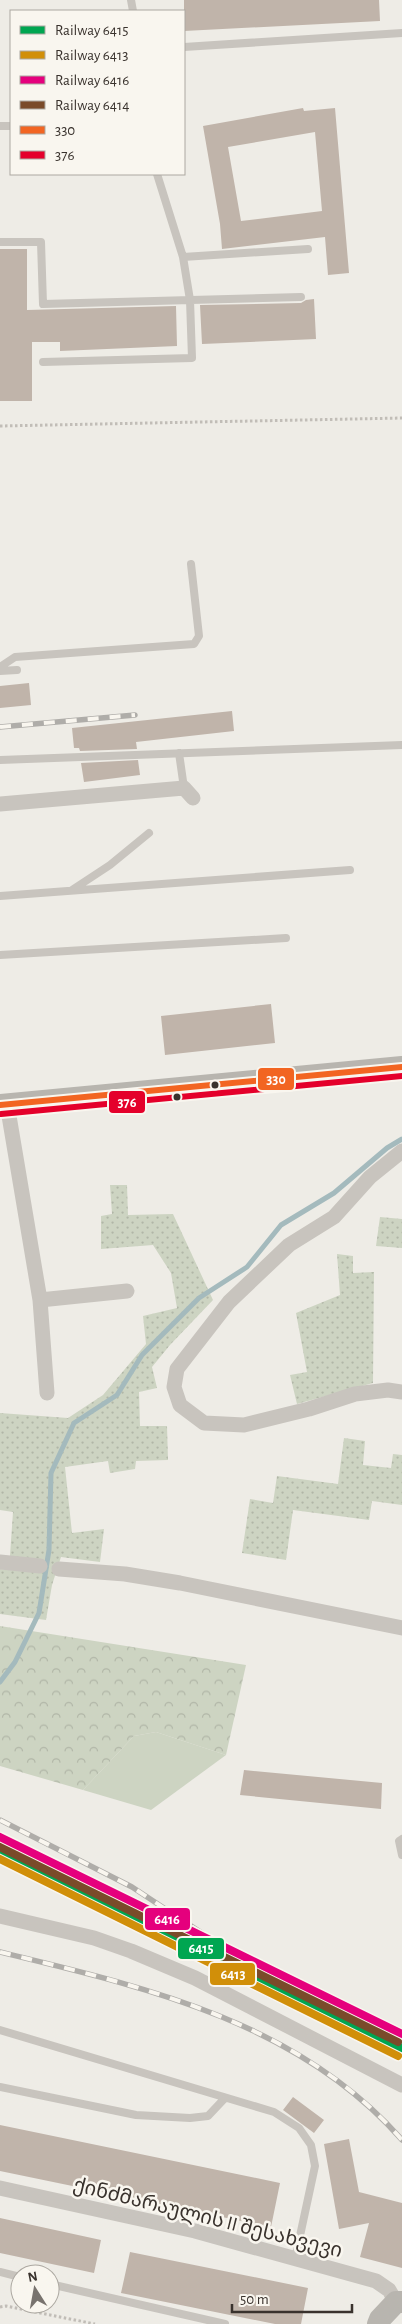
<svg xmlns="http://www.w3.org/2000/svg" width="402" height="2324" viewBox="0 0 402 2324" font-family="'Alegreya Sans','Noto Sans Georgian',sans-serif">
<style>
.grass{fill:#cdd4c2}
.forest{fill:url(#forest-crowns)}
.garden{fill:url(#garden-dots)}
.lines{fill:none;stroke-linecap:round;stroke-linejoin:round}
.stream{stroke:#a4babd;stroke-width:5}
.building{fill:#c0b4aa;fill-rule:evenodd}
.path{stroke:#c1bdb7;stroke-width:3;stroke-dasharray:2.5 2.5;stroke-linecap:butt}
.lane{stroke:#c8c4be;stroke-width:8}
.street{stroke:#c8c4be;stroke-width:15}
.secondary{stroke:#b8b5af;stroke-width:22}
.rail-casing{stroke:#afada9;stroke-width:5.5}
.rail{stroke:#f9f6ef;stroke-width:4;stroke-dasharray:11;stroke-linecap:butt}
.bus-1-casing{stroke:#f9f6ef;stroke-width:10}
.bus-2-casing{stroke:#f9f6ef;stroke-width:10}
.bus-1{stroke:#f26522;stroke-width:6}
.bus-2{stroke:#e4002b;stroke-width:6}
.rail-1-casing{stroke:#f9f6ef;stroke-width:11}
.rail-2-casing{stroke:#f9f6ef;stroke-width:11}
.rail-3-casing{stroke:#f9f6ef;stroke-width:11}
.rail-4-casing{stroke:#f9f6ef;stroke-width:11}
.rail-1{stroke:#00a651;stroke-width:8}
.rail-2{stroke:#d18f09;stroke-width:8}
.rail-3{stroke:#e5007d;stroke-width:8}
.rail-4{stroke:#7a4b2a;stroke-width:8}
.bus-dot{fill:#39322d;stroke:#f9f6ef;stroke-width:2}
.labels{text-anchor:middle;stroke-width:5;stroke-linejoin:round;paint-order:stroke}
.street-label{font-size:20px;fill:#39322d;stroke:#f9f6ef}
.line-badge{stroke:#f9f6ef;stroke-width:2}
.badge-label{font-size:14px;text-anchor:middle;font-weight:bold;fill:#fff}
</style>
<defs>
<pattern id="forest-crowns" width="20" height="18" patternUnits="userSpaceOnUse" patternTransform="scale(1.25)"><rect width="20" height="18" fill="#cdd4c2"/><path d="M2 6a3 3 0 1 1 6 0M12 15a3 3 0 1 1 6 0" fill="none" stroke="#b1b6a7"/></pattern>
<pattern id="garden-dots" width="8" height="8" patternUnits="userSpaceOnUse" patternTransform="scale(1.25)"><rect width="8" height="8" fill="#cdd4c2"/><path d="M2 2h.1M6 6h.1" fill="none" stroke="#b1b6a7" stroke-width="1.8" stroke-linecap="round"/></pattern>
</defs>
<rect width="100%" height="100%" fill="#eeece6"/>
<!-- grass -->
<path class="grass" d="M156,1732L226,1755L151,1810L83,1790L134,1736Z"/>
<!-- forest -->
<path class="forest" d="M0,1626L246,1665L226,1755L156,1732L134,1736L83,1790L0,1766Z"/>
<!-- garden -->
<path class="garden" d="M110,1185H127L128,1215L173,1214L213,1300L170,1345L152,1367L157,1388L139,1392L140,1426H167L168,1460L136,1461L135,1469L110,1473L108,1461L65,1467L72,1533L104,1529L100,1562L61,1557L52,1585L46,1620L0,1614V1569L9,1570L13,1512L0,1510V1413L68,1418L103,1395L146,1344L143,1316L177,1308L171,1273L153,1245L101,1249V1216L112,1214Z
M380,1217L402,1219V1248L376,1246Z
M337,1254L353,1256V1273L374,1272L373,1383L297,1404L290,1375L307,1372L296,1313L340,1295Z
M344,1438L365,1441L363,1465L391,1468L393,1454L402,1455V1505L372,1501L369,1520L293,1510L286,1560L242,1553L250,1499L273,1503L277,1476L338,1484Z"/>
<g class="lines">
<!-- stream -->
<path class="stream" d="M0,1682L15,1662L39,1613L49,1550L51,1473L74,1423L117,1395L142,1355L199,1298L247,1267L281,1225L334,1193L387,1148L402,1139"/>
</g>
<!-- building -->
<path class="building" d="M184,0H379L380,21L184,31Z
M303,108L304,111L335,108L349,273L328,275L325,237L222,249L220,224L203,126ZM315,132L322,211L241,221L228,147Z
M0,249H27V310L176,306L177,346L60,351V342H32V401H0Z
M314,299L316,339L202,344L200,305L301,303L306,300Z
M29,683L31,705L0,708V686Z
M232,711L234,731L136,742L137,749L80,751L79,748H74L72,728Z
M138,760L140,775L84,782L81,763Z
M271,1004L275,1043L165,1055L161,1016Z
M244,1770L382,1783L381,1809L240,1795Z
M293,2097L324,2120L314,2133L283,2110Z
M0,2125L280,2183L271,2227L0,2171Z
M349,2139L359,2192L402,2203V2268L360,2257L369,2223L339,2229L324,2144Z
M0,2218L101,2240L94,2273L0,2253Z
M130,2252L308,2288L301,2324H275L121,2293Z"/>
<g class="lines">
<!-- path -->
<path class="path" d="M0,426L402,418
M0,2307L6,2306L95,2324"/>
<!-- lane -->
<path class="lane" d="M131,0L133,11
M184,47L402,33
M0,126H11
M0,242H41L43,304L301,297
M183,257L308,249
M43,362L192,358L190,300L183,257L157,174
M0,667L15,657L194,644L199,636L191,564
M0,671L17,670
M179,753L184,788
M0,760L402,745
M72,890L110,865L149,833
M0,896L350,870
M0,955L286,938
M402,1839L399,1841L402,1855
M0,2030L274,2112L299,2128L311,2145L315,2166L295,2259
M0,2087L136,2115L190,2118L208,2116L225,2098
M0,2272L20,2277
M50,2284L225,2324"/>
<!-- street -->
<path class="street" d="M0,804L184,788L193,798
M7,1104L40,1300L47,1393
M402,1151L370,1177L334,1217L289,1245L229,1302L177,1369L174,1387L180,1405L204,1423L244,1425L309,1409L355,1394L388,1390L402,1392
M40,1300L127,1291
M0,1562L40,1566
M59,1569L125,1574L180,1583L402,1628
M0,1916L94,1938L131,1951L195,1978L402,2085
M0,2188L195,2231L376,2281L389,2290L396,2302"/>
<!-- secondary -->
<path class="secondary" d="M0,1105L402,1067
M378,2324L380,2319L396,2302H402"/>
<!-- rail casing -->
<g class="rail-casing">
<path id="rail" d="M0,727L135,715
M0,1820L132,1887L214,1941
M0,1861L118,1907
M206,1951L314,1991
M0,1952C145,1987 299,2022 402,2140"/>
</g>
<!-- rail -->
<use href="#rail" class="rail"/>
<!-- bus-1 casing -->
<g class="bus-1-casing">
<path id="bus-1" d="M0,1105L402,1067"/>
</g>
<!-- bus-2 casing -->
<g class="bus-2-casing">
<path id="bus-2" d="M1,1114L402,1076"/>
</g>
<!-- bus-1 -->
<use href="#bus-1" class="bus-1"/>
<!-- bus-2 -->
<use href="#bus-2" class="bus-2"/>
<!-- rail-1 casing -->
<g class="rail-1-casing">
<path id="rail-1" d="M0,1849L402,2048"/>
</g>
<!-- rail-2 casing -->
<g class="rail-2-casing">
<path id="rail-2" d="M0,1859L398,2056"/>
</g>
<!-- rail-3 casing -->
<g class="rail-3-casing">
<path id="rail-3" d="M0,1837L402,2034"/>
</g>
<!-- rail-4 casing -->
<g class="rail-4-casing">
<path id="rail-4" d="M0,1847L398,2042"/>
</g>
<!-- rail-1 -->
<use href="#rail-1" class="rail-1"/>
<!-- rail-2 -->
<use href="#rail-2" class="rail-2"/>
<!-- rail-3 -->
<use href="#rail-3" class="rail-3"/>
<!-- rail-4 -->
<use href="#rail-4" class="rail-4"/>
</g>
<!-- markers -->
<g class="bus-dot">
<circle cx="215" cy="1085" r="4.5"/>
<circle cx="177" cy="1097" r="4.5"/>
</g>
<g class="labels">
<!-- street labels -->
<g class="street-label">
<text transform="translate(208 2217) rotate(14)" y="7">ქინძმარაულის II შესახვევი</text>
</g>
</g>
<g class="line-badge">
<rect x="257" y="1067" width="38" height="24" rx="5" fill="#f26522"/>
<rect x="108" y="1090" width="38" height="24" rx="5" fill="#e4002b"/>
<rect x="144" y="1907" width="47" height="24" rx="5" fill="#e5007d"/>
<rect x="177" y="1937" width="48" height="23" rx="5" fill="#00a651"/>
<rect x="209" y="1962" width="47" height="24" rx="5" fill="#d18f09"/>
</g>
<g class="badge-label">
<text x="276" y="1084">330</text>
<text x="127" y="1107">376</text>
<text x="167" y="1924">6416</text>
<text x="201" y="1953">6415</text>
<text x="233" y="1979">6413</text>
</g>
<!-- legend -->
<rect x="10" y="10" width="175" height="165" fill="#f9f6ef" stroke="#aca8a1"/>
<rect x="20" y="26" width="25" height="8" fill="#00a651" stroke="#aca8a1"/>
<text x="55" y="35" font-size="15" fill="#39322d">Railway 6415</text>
<rect x="20" y="51" width="25" height="8" fill="#d18f09" stroke="#aca8a1"/>
<text x="55" y="60" font-size="15" fill="#39322d">Railway 6413</text>
<rect x="20" y="76" width="25" height="8" fill="#e5007d" stroke="#aca8a1"/>
<text x="55" y="85" font-size="15" fill="#39322d">Railway 6416</text>
<rect x="20" y="101" width="25" height="8" fill="#7a4b2a" stroke="#aca8a1"/>
<text x="55" y="110" font-size="15" fill="#39322d">Railway 6414</text>
<rect x="20" y="126" width="25" height="8" fill="#f26522" stroke="#aca8a1"/>
<text x="55" y="135" font-size="15" fill="#39322d">330</text>
<rect x="20" y="151" width="25" height="8" fill="#e4002b" stroke="#aca8a1"/>
<text x="55" y="160" font-size="15" fill="#39322d">376</text>
<!-- north arrow -->
<g transform="translate(35 2289) rotate(349)"><circle r="24" fill="#f9f6ef" stroke="#aca8a1"/>
<path d="M0-4L9 19L0 12L-9 19Z" fill="#78736e"/>
<text y="-8" font-size="14" font-weight="bold" text-anchor="middle" fill="#39322d">N</text>
</g>
<!-- scale -->
<path d="M232 2304v8h120v-8" fill="none" stroke="#39322d" stroke-width="2.5"/>
<text x="240" y="2304" font-size="15" fill="#39322d" stroke="#f9f6ef" stroke-width="4" paint-order="stroke">50 m</text>
</svg>
